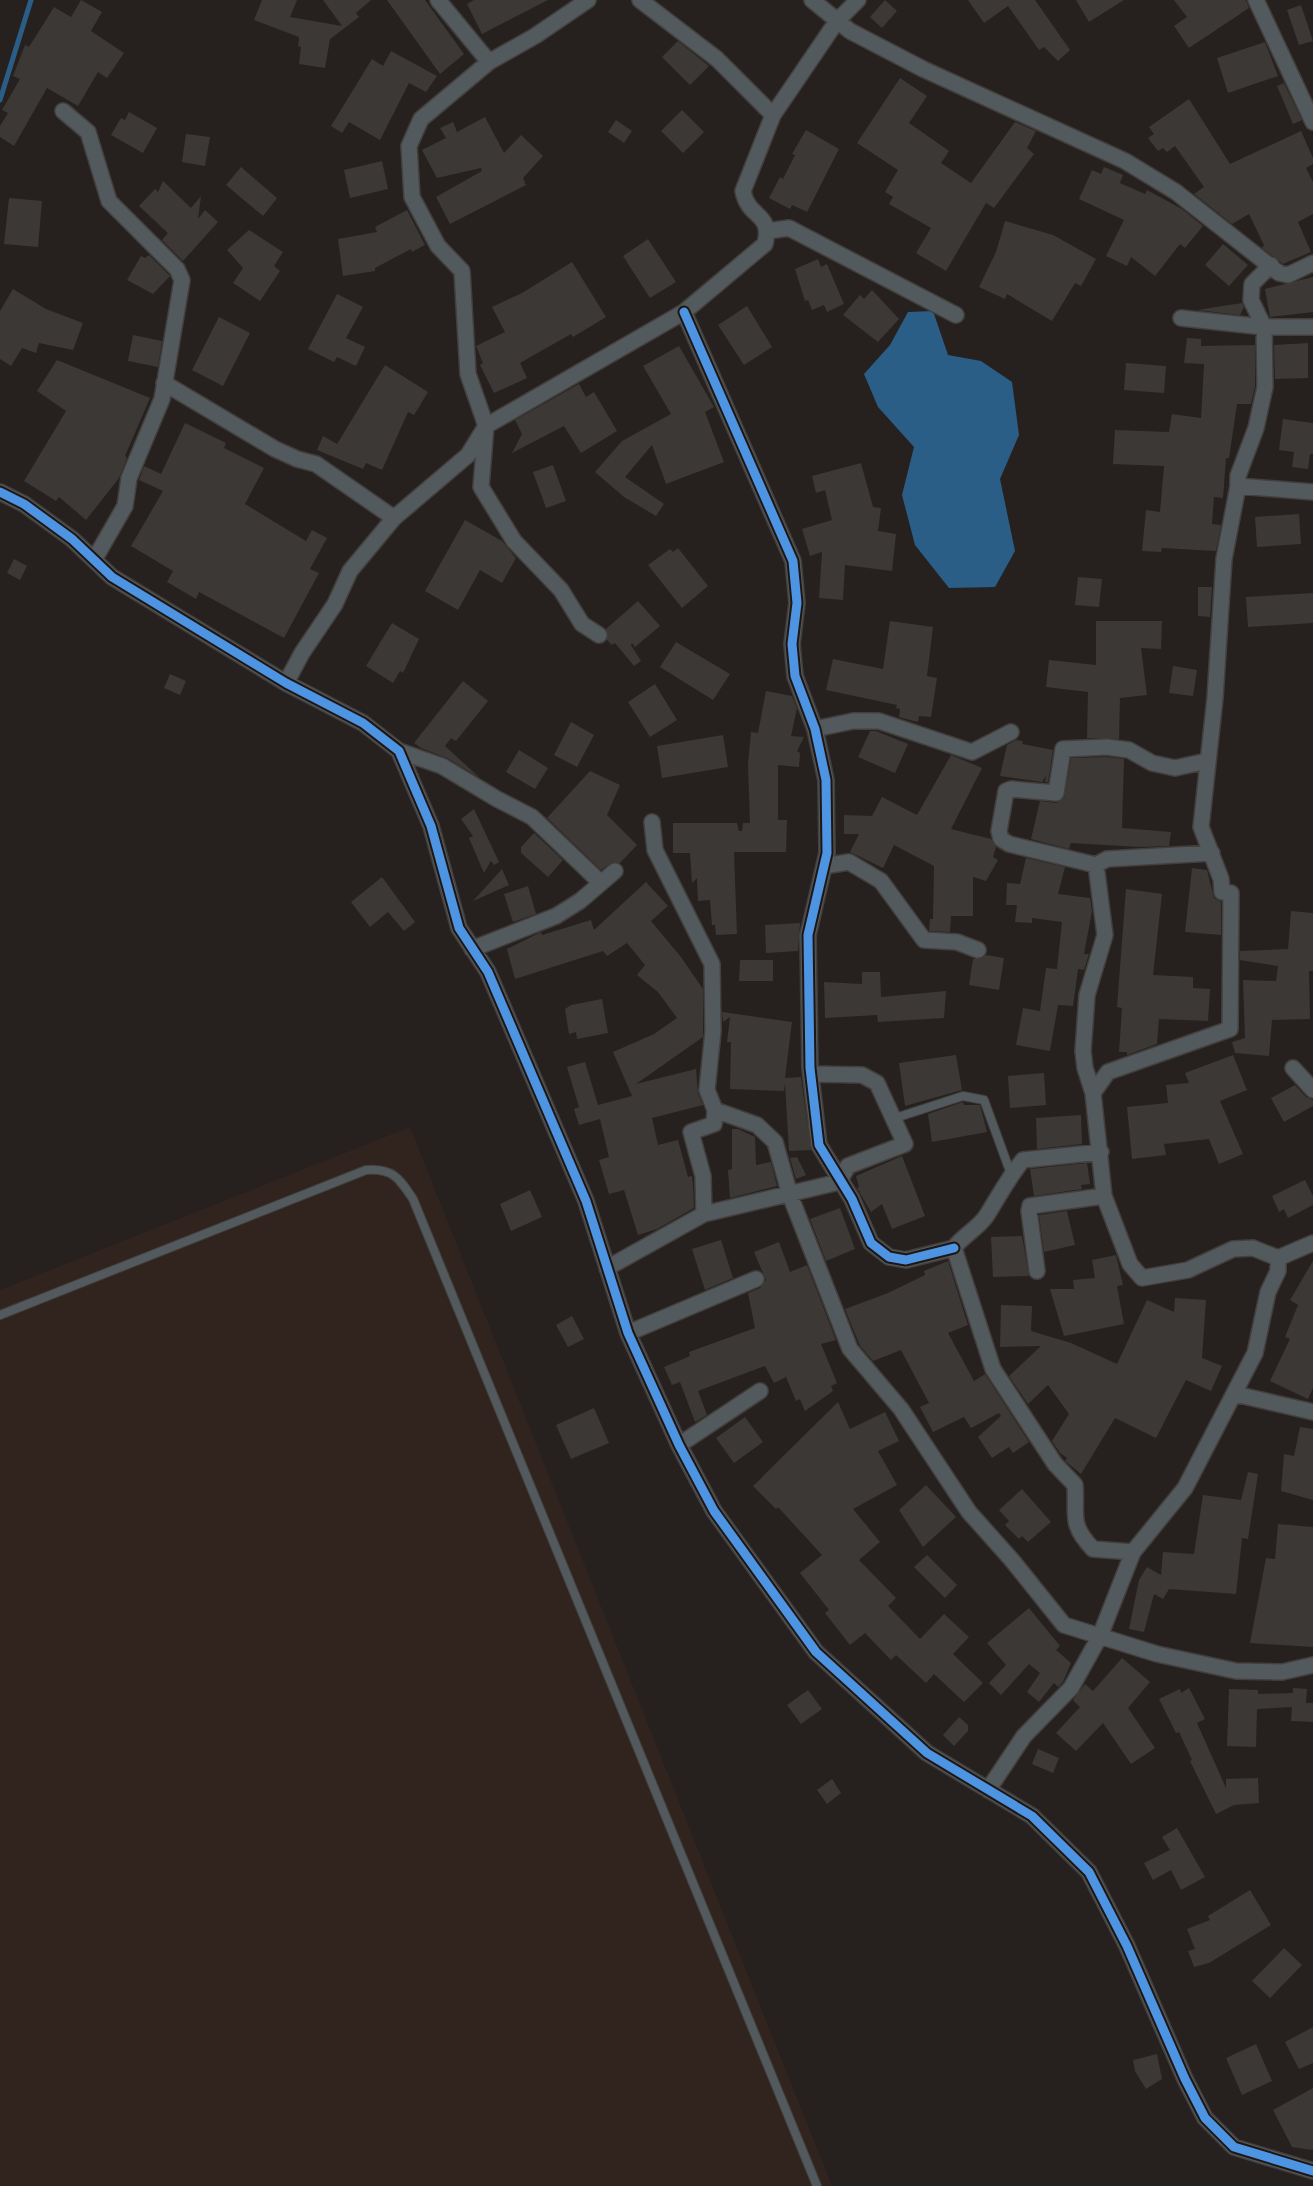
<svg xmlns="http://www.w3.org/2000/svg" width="1313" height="2186" viewBox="0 0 1313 2186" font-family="Raleway,sans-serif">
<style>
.built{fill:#31241e}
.water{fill:#2b5e87}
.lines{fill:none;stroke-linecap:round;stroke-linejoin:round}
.stream{stroke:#2b5e87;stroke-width:5}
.building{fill:#3c3836}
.service-casing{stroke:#423f3d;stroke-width:10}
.minor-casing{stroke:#423f3d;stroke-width:18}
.service{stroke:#525a5e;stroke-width:8}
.minor{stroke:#525a5e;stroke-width:15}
.cycleway-casing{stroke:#1f1613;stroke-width:13}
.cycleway{stroke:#4d94e3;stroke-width:9}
</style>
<rect width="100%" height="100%" fill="#26211f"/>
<!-- built -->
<path class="built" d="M410,1127L832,2186H0V1290Z"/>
<!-- water -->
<path class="water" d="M933,311L948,355L981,361L1012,382L1019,435L1000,479L1015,551L995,587L949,588L915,545L902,495L914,447L878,407L864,374L890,345L908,312Z"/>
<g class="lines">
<!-- stream -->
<path class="stream" d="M0,100L31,0"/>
</g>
<!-- building -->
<path class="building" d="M81,0L102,12L91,31L124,53L107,78L98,72L78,106L47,88L14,146L0,137V126L8,113L2,110L20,79L13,76L25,45L29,47L54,7L71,17Z
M262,0H297L290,17L342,26L323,0H371L356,13L359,17L330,39L325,68L299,64L301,47L298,46L299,37L254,20Z
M387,0H425L464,54L440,74Z
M474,0H548L482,34L467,4Z
M885,0L897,11L882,28L870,17Z
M968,0H1035L1070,50L1058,61L1044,47L1039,50L1008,6L984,23Z
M1076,0H1124L1089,22Z
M1174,0H1246L1249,8L1189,48L1174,26L1187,17Z
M1301,5L1313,41L1299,45L1287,10Z
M678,41L709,66L690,85L662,57Z
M1265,42L1278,76L1228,93L1217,58Z
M391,51L437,76L426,92L409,83L380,140L349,122L342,133L331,126L372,59L383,66Z
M900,78L927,96L909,123L949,151L941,163L971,183L1015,122L1036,131L1027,148L1034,154L994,208L986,203L946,271L916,253L931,228L889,204L893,197L885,192L898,170L857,143Z
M1284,83L1302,120L1293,124L1277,86Z
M1189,99L1230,164L1301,131L1313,158V164L1306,168L1313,182V214L1298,222L1311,252L1283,264L1262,248L1264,245L1249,214L1232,224L1194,194L1204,187L1175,146L1167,152L1163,148L1158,151L1148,138L1154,134L1149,127Z
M682,110L704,132L683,153L661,131Z
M129,112L157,128L143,153L111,135L121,118L125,120Z
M485,117L504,153L521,135L543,156L523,178L526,185L450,224L436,197L482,171L481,168L437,178L422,150L446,138L440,128L453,122L457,132Z
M616,120L632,131L624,143L608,132Z
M806,130L839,149L807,212L792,205L790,209L769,198L780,177L783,179L795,155L792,154Z
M186,134L210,137L205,166L182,162Z
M382,161L388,189L350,198L344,170Z
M241,167L277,198L263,216L226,185Z
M1104,167L1123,175L1120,183L1145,194L1147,190L1182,209L1203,226L1185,248L1180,244L1155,276L1131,257L1127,266L1106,256L1124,220L1079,199L1092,170L1101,174Z
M163,181L191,208L201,196L198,219L205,210L218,222L183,261L162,240L168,233L139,206L155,189L158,192Z
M9,198L42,201L38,247L4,244Z
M407,210L425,245L412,252L411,249L375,268V271L343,276L338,239L377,232L375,227Z
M1005,221L1053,235L1096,259L1081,286L1075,283L1052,321L1007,294L1005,299L979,287L996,252Z
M249,230L283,252L274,266L280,271L260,301L233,283L243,268L227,250Z
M648,239L676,282L650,298L623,256Z
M1223,244L1248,265L1229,286L1205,265Z
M149,255L170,276L153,294L127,280L141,256L145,258Z
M818,259L821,267L827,264L844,304L827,312L824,305L812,310L808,300L805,301L795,269Z
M572,262L606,317L573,337L571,334L520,363L527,378L494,393L480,365L483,363L476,346L505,332L492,307L522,293Z
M1313,277V312L1270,317L1265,289Z
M13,289L46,309L83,323L73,350L39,343L36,353L22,348L11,366L0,359V311Z
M872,290L899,319L878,342L843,315L860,295L864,299Z
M337,294L363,307L346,338L365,347L356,366L337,357L334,362L308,349Z
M1242,303L1244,307L1240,315L1197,310Z
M747,306L772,347L744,365L718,325Z
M219,317L250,333L223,386L192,370Z
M133,335L162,341L158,367L128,361Z
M1187,338L1201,339V346L1255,345V386L1251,404H1237L1229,458H1226L1223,498L1214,497L1212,524L1221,525L1216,551L1162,548L1161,552L1142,551L1146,510L1160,512L1164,466L1113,464L1115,430L1169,432L1172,414L1201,418L1204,364L1184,363Z
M1308,343V378L1275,379L1274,345Z
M679,346L714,407L705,412L724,462L666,484L652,445L625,477L664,504L656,516L624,497L595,472L622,441L671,414L643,366Z
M57,360L150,398L125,456L127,458L119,478L86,520L59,497L56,501L24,481L66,411L37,391Z
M1126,363L1166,366L1164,393L1124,390Z
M385,365L428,392L414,415L408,412L382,470L366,463L363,469L317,450L323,436L337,444Z
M579,384L586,397L594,392L617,431L581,453L564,426L512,453L522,434L515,420Z
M1283,419L1313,423V454H1310L1308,469L1292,467L1294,452L1279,450Z
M185,423L226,443L224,448L264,468L245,504L306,541L312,530L327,538L310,569L319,573L284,638L199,592L196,599L167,582L173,571L131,546L163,491L139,480L144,466L161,474Z
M861,463L873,507L881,508L878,531L896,534L892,571L845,565L843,600L819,598L822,552L810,556L802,529L832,520L825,490L816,493L812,476Z
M553,465L566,501L546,508L533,472Z
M1299,514L1301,544L1257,547L1255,517Z
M465,520L502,541L516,558L502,583L480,570L458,610L425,591Z
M678,548L708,586L682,608L648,565L670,549L673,552Z
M14,559L27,566L20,580L7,573Z
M1078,577L1102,579L1099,607L1075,605Z
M1198,587H1212L1210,617L1198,616Z
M1313,593V623L1248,627L1246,597Z
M638,601L660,626L635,647L632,643L631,645L641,661L634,666L615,643L612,645L607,640L606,629Z
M890,621L933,627L927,676L937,678L931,717L919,716L918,722L899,717L900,709L896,708L897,705L826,690L833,659L883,669Z
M1096,621H1162L1161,649L1141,648L1147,695L1120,698L1119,739L1087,738L1088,692L1046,687L1049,660L1096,665Z
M392,623L419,639L403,673L400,671L393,683L366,666Z
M676,642L730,674L713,700L660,667Z
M1173,666L1197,670L1193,696L1169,693Z
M170,674L186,681L180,695L164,688Z
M463,681L488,701L456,741L451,738L445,746L480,778L447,758L421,748L414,743Z
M655,684L677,720L650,737L628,702Z
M766,691L792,696L797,708L791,736L804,737L797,751L800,753L799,767L778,765V820H787L786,852H734L737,934L716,935L715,925H712L710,900L698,901L697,878L692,883L690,853H673V823H737L739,831H742L743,823H750L748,764L751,732L758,733Z
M571,722L594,735L577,767L554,755Z
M870,731H876L908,744L895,773L858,757Z
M723,735L728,767L662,778L657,746Z
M1016,740L1023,741L1022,744L1053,750L1048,782H1045L1046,776L1042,782L1000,776L1007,745Z
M519,750L548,768L535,789L506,772Z
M951,755L982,768L951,829L991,839L996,847L993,857L998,860L986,881L973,877V916H951L950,932L929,931L930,919H933L934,866L894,845L883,868L850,852L859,834H844V815L872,816L882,797L917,815Z
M1107,757L1124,759L1122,828L1171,832L1169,846L1139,847L1071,843L1069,849L1031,839L1040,801L1056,803L1064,798L1071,758Z
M590,771L620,785L607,815L637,845L620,863L613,862L601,870L547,818Z
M474,809L499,862L494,865L491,861L484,873L469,838L473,836L461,819Z
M534,833L563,860L548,877L521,853V847Z
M1026,858L1065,867L1058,894L1090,898L1092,911L1084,954H1089L1084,970L1078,969L1073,1006L1058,1005L1050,1051L1016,1045L1023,1008L1040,1011L1046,968L1057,969L1062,922L1032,918V923L1015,922L1017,905H1006L1007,883L1020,884Z
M1192,868L1207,870L1214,898L1221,902V935L1185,932Z
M502,869L509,885L473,901Z
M382,877L415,922L404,931L388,912L370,927L351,902Z
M646,882L668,906L651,921L681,957L703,989V1037L636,1084L696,1069L698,1093L703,1105L652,1118L658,1145L678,1140L688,1177L692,1176L693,1184L694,1208L657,1229L638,1235L624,1190L609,1194L599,1160L609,1157L600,1119L579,1125L574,1109L579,1107L567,1067L585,1062L598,1105L632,1096L613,1052L654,1034L677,1018L658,992L637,975L645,965L627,943L607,956L603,951L515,979L507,949L541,932L542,935L591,920L594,930Z
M528,886L536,914L513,922L504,894Z
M1126,889L1162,894L1153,975L1193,977V988L1210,989L1208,1021L1159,1019L1157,1044L1127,1055V1052H1119L1122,1008L1117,1007Z
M1291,911L1313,913V971H1309L1310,1019L1272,1020L1269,1056L1235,1053L1232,1042L1245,1038L1243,980L1276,981L1278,966L1240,960V951L1288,949Z
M800,923L798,951L766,953L765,925Z
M986,955L1004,958L999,990L969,985L973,959H980Z
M740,960H773V981H739Z
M862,972H880L881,997L946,991L944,1018L878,1022L877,1015L825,1018L824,982L862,984Z
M602,999L608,1033L577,1039L576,1032L569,1034L565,1009L571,1005Z
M722,1012L792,1022L785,1078L801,1077L811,1150L789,1151L785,1083L784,1091L730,1089L731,1042H727L730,1017L723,1022Z
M956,1055L962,1090L905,1106L899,1063Z
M1233,1055L1247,1090L1220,1101L1243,1154L1219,1164L1209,1139L1164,1144L1166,1155L1132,1159L1127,1107L1168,1103L1166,1085L1189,1083L1185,1073Z
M1044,1073L1046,1105L1010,1108L1008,1076Z
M1295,1085L1306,1097L1313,1100V1106L1284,1122L1271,1098Z
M963,1102L964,1105H980L987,1132L932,1142L928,1114Z
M1081,1115L1082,1144L1037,1149L1036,1118Z
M732,1129H738L755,1137L756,1165L771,1162L777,1186L730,1198L728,1170L732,1169Z
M902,1156L925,1216L892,1229L882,1204L871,1212L857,1188L859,1187L856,1176Z
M797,1157L806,1175L796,1179L790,1158Z
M1087,1163L1090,1184L1081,1185L1082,1189L1034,1196L1030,1169Z
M1305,1180L1313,1196V1205L1288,1218L1284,1209L1279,1212L1272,1196Z
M530,1190L542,1217L511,1231L500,1204Z
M840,1208L855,1249L826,1261L810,1219Z
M1067,1211L1075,1245L1044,1252L1039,1215Z
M1022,1236L1029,1276L993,1277L991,1237Z
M721,1240L733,1278L705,1290L692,1249Z
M779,1242L790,1272L807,1265L836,1340L821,1344L837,1383L831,1386L833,1391L805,1411L800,1399L796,1401L786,1377L774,1383L765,1366L698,1391L707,1415L695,1422L680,1382L672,1385L664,1367L690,1356L689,1352L755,1328L748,1293L760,1288L766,1280L754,1252Z
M1116,1255L1123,1285L1117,1286L1124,1324L1064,1336L1050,1289H1074L1073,1280L1095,1278L1092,1260Z
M948,1261L968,1325L948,1333L974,1381L985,1374L1029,1442L1013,1453L1009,1447L992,1458L978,1437L1001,1416L999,1413L971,1428L964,1417L933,1432L920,1407L929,1403L901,1350L873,1361L860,1346L845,1309L888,1293L925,1275L924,1271Z
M1313,1261V1388L1308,1399L1270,1381L1290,1339L1285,1337L1298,1305L1290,1300Z
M1175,1298L1206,1300L1202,1358L1222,1366L1211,1391L1186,1380L1156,1438L1115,1418L1081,1474L1065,1461L1067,1458L1060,1453L1052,1441L1069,1414L1048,1385L1028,1404L1009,1376L1041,1346L1000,1347L1001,1305L1032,1306L1031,1331L1071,1343L1117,1364L1147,1300L1174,1312Z
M572,1316L584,1339L568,1347L556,1325Z
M838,1402L850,1429L885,1412L899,1441L878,1451L897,1485L853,1509L880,1542L859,1560L896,1598L888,1606L920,1639L944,1614L969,1637L953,1654L983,1683L964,1702L934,1674L926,1683L896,1655L891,1660L865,1633L850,1645L825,1613L829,1610L800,1573L822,1555L778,1507L776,1509L753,1486Z
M594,1408L609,1443L571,1459L556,1425Z
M745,1417L763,1442L734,1463L716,1438Z
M1300,1427L1313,1429V1500L1281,1491L1284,1454L1294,1456Z
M1248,1472L1258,1474L1248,1539L1242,1538L1236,1594L1169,1589L1163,1599L1154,1594L1144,1632L1129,1629L1139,1580L1147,1567L1161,1575L1163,1552L1194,1554L1203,1495L1241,1500Z
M926,1485L956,1517L923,1547L899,1510Z
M1022,1489L1051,1522L1028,1542L1022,1536L1019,1539L1005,1525L1009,1521L999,1510Z
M1278,1524L1313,1527V1647L1250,1643L1266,1558L1275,1559Z
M927,1555L957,1585L945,1598L914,1567Z
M1029,1608L1060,1646L1056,1650L1071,1663L1063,1682L1058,1687L1054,1683L1039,1702L1027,1692L1040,1673L1029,1664L1001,1695L989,1683L1006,1665L987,1643Z
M1122,1658L1150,1682L1128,1708L1155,1748L1131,1764L1103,1723L1076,1751L1056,1733L1080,1707L1073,1700L1085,1684L1093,1691Z
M1189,1688L1205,1719L1197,1723L1226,1788V1779L1258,1778L1259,1803L1234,1805L1216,1814L1190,1761L1192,1760L1179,1732L1176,1733L1159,1699L1180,1689L1181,1693Z
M1293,1688L1307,1689L1306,1703H1313V1722L1291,1721L1292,1707L1257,1709L1256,1747L1227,1746L1229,1689L1258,1690V1694L1293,1693Z
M808,1690L822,1709L801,1724L787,1705Z
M959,1717L968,1725V1731L954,1746L943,1735Z
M1038,1749L1059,1758L1053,1773L1032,1764Z
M832,1779L841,1793L827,1804L817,1790Z
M1177,1828L1205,1877L1181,1890L1171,1870L1153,1880L1144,1863L1170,1850L1162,1837Z
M1250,1890L1271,1925L1209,1963L1194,1967L1188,1951L1195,1949L1187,1929L1210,1920L1208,1916Z
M1284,1948L1302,1965L1270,1998L1252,1981Z
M1313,2027V2063L1299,2069L1285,2042Z
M1256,2044L1272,2081L1242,2095L1226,2058Z
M1157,2054L1162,2079L1146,2089L1135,2071L1133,2060Z
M1313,2088V2150L1292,2147L1273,2110Z"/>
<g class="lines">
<!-- service casing -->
<g class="service-casing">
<path id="service" d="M892,1119L963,1096L984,1100L1011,1174
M0,1315L366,1170C393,1168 399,1178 413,1199L817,2186"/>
</g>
<!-- minor casing -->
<g class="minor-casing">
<path id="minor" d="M438,0L489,62
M640,0L717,59L773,115
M812,0L850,31L923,69L1125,161L1176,192L1279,273L1288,275L1313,263
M1256,0L1313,122
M63,111L88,132L109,201L177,269L182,280L162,399L129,478L125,506L94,560
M768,231L789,228L956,315
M1271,265L1252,284L1251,300L1264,327L1265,387L1256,428L1238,476V486L1313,492
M684,312L793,561L797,603L792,644L795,676L815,729L826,780L827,853L808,935L810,1068L819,1145L852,1199L871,1243L889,1257L906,1260L954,1248
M1181,318L1264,327H1313
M164,383L275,449L297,459L316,464L394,518
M0,492L24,504L72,539L112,577L286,683L363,723L399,751L431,826L459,928L488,972L586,1201L628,1333L679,1445L714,1511L816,1652L927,1753L1032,1816L1089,1872L1127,1946L1185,2079L1205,2118L1234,2147L1313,2171
M599,635L582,624L561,590L514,541L481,487L486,426L684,312L765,244C773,212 748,219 743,191L773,115L837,21L858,0
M286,683L302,653L335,604L350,571L394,518L468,455L486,426L468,374L462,271L438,246L412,197L409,146L421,119L489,62L535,36L588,0
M815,729L853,721H879L972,752L1011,732
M399,751L442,766L497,799L532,817L601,883
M652,822L655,850L712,964L713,1031L707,1090L715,1110L714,1124L691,1132L703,1176L704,1214
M1212,853L1107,859L1096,865L1105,935L1087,995L1083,1051L1085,1068L1093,1093L1104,1196L1130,1264L1142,1278L1188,1270L1233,1249L1253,1248L1278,1258L1313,1243
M1096,865L1009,844L1001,839L999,831L1006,791L1011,789L1056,793L1063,749L1107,747L1129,750L1152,763L1175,768L1207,761
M824,866L849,862L881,881L924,940L957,942L978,950
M472,949L556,916L580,901L615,871
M1293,1068L1313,1090
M1093,1093L1108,1072L1230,1029L1231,893L1222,892L1221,879L1201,827L1215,698L1224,559L1238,486
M715,1110L757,1125L775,1142L790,1195L850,1349L901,1409L969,1512L1011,1559L1064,1625L1157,1654L1236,1671L1282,1672L1313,1665
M1101,1152L1023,1160C1008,1178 999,1196 987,1215C978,1229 963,1235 954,1248L993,1369L1055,1464L1075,1485C1077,1516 1069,1524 1093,1549L1133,1552
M607,1268L704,1214L839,1182L848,1166L905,1144L877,1083L862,1075L811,1074
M1037,1271L1029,1211L1030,1206L1104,1196
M628,1333L756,1279
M1235,1394L1313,1412
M679,1445L760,1391
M988,1790L1024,1736L1071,1688L1100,1636L1133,1552L1185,1488L1255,1353L1268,1292L1278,1271V1258"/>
</g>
<!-- service -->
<use href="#service" class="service"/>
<!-- minor -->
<use href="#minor" class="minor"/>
<!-- cycleway casing -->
<g class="cycleway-casing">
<path id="cycleway" d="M684,312L793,561L797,603L792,644L795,676L815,729L826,780L827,853L808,935L810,1068L819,1145L852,1199L871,1243L889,1257L906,1260L954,1248
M0,492L24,504L72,539L112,577L286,683L363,723L399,751L431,826L459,928L488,972L586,1201L628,1333L679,1445L714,1511L816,1652L927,1753L1032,1816L1089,1872L1127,1946L1185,2079L1205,2118L1234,2147L1313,2171"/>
</g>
<!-- cycleway -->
<use href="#cycleway" class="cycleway"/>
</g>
</svg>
